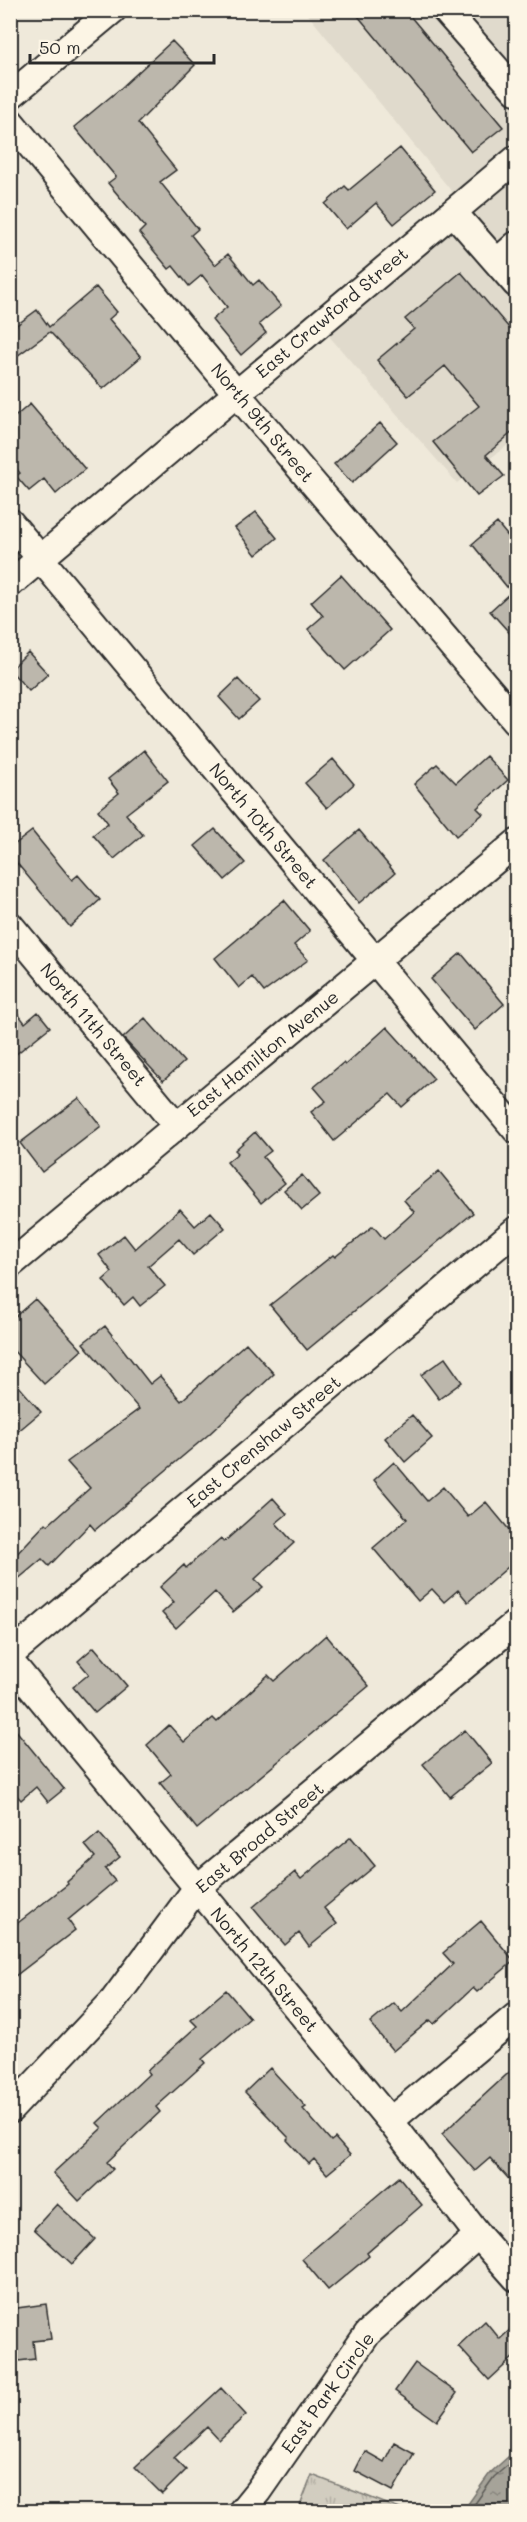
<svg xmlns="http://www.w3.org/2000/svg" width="527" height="2522" viewBox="0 0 527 2522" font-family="Mali,sans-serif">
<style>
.built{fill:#e0dacc}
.park{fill:url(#park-tufts);stroke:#7e7c76;stroke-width:1.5}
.water{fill:url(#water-ripples);stroke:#75736d;stroke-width:1.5}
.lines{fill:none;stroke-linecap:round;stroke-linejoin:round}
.shore{stroke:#5c5b57;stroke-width:1.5}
.building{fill:#bcb7ac;stroke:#2b2b2b;stroke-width:1.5}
.minor-casing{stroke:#2b2b2b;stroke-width:30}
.minor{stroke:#fcf5e5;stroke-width:26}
.labels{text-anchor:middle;stroke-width:4.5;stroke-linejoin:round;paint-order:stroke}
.street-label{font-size:18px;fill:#2b2b2b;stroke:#fcf5e5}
</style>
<defs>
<pattern id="park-tufts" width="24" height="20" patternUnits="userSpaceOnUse" patternTransform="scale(1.5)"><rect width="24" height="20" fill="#d2cdc0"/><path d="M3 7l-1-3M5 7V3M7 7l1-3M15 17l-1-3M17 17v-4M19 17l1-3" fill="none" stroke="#b4b0a5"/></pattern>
<pattern id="water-ripples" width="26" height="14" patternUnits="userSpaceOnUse" patternTransform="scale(1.5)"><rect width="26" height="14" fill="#a6a399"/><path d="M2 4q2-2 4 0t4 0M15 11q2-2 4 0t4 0" fill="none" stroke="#87857d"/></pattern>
</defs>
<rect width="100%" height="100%" fill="#efe9da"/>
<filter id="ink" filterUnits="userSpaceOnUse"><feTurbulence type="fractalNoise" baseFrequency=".0167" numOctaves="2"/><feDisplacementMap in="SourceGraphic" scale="12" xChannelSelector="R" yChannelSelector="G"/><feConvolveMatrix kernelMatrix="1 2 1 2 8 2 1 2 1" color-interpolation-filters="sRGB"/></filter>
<g filter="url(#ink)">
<!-- built -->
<path class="built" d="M305,11H516V140L453,193Z
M516,178V439L457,483L328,335Z"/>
<!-- park -->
<path class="park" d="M312,2475L405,2511H298Z"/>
<!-- water -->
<path class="water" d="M516,2450V2511H463L490,2473Z"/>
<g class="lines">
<!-- shore -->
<path class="shore" d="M469,2512L494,2477L516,2458"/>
</g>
<!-- building -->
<path class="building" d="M353,10H405L503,127L471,152Z
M172,41L195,65L138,123L176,170L160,182L198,229L191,235L215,265L228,254L253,285L259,280L281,306L259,324L266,333L241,355L212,320L227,307L202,275L189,286L173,266L169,269L139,233L145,227L108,183L116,177L74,127L121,88Z
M400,148L435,190L394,224L376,203L346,229L325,204L345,186L349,190Z
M461,272L516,336V429L486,455L504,476L477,496L433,442L479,406L445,366L408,396L377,360L414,329L405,319Z
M96,287L117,312L109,319L141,357L103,389L50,332L10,361V330L37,310L49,327Z
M30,404L85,469L56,494L44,479L29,491L16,476L20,473L10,461V421Z
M380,423L397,442L352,483L334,464Z
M256,512L277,538L256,555L235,528Z
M497,523L516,546V640L490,611L511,592L472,544Z
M341,575L390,630L345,670L308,629L323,616L311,602Z
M28,652L48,674L29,691L10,670Z
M238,679L259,701L239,719L219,697Z
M144,750L168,781L126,814L143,835L114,859L93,835L108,823L98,810L119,793L108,779Z
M486,756L508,780L477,808L483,814L456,836L414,784L437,764L456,783Z
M333,759L354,784L327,808L305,783Z
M215,829L245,863L225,880L195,846Z
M359,830L395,873L359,903L324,860Z
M32,831L72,880L78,875L100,900L70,927L10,855V848Z
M284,900L310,931L294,945L308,960L264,992L252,977L239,988L215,958Z
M461,953L504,1004L475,1030L431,979Z
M10,1003L25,1023L38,1012L50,1027L10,1059Z
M145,1018L184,1062L163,1081L123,1038Z
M387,1027L434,1079L402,1107L390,1094L334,1141L311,1112L326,1101L314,1087L343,1063L345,1065Z
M79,1098L101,1126L42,1172L20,1143Z
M255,1132L271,1151L263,1157L285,1183L261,1203L227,1162L238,1153L235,1150Z
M439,1171L473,1213L307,1350L270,1305L333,1255L335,1257L373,1226L384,1239L414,1212L404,1200Z
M302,1175L319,1196L302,1210L284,1190Z
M180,1209L195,1226L211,1212L225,1228L193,1255L179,1239L148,1266L165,1286L140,1306L133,1297L124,1305L103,1280L112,1272L99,1255L124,1235L135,1249Z
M35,1299L82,1350L44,1384L10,1347V1321Z
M105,1326L150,1384L160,1376L181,1401L246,1343L274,1374L208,1435L95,1530L90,1524L49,1566L42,1559L10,1586V1561L46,1523L48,1525L90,1488L67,1462L139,1409L83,1343Z
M445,1358L462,1382L439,1399L421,1375Z
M10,1376L41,1412L10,1438Z
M412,1415L432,1438L405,1462L385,1438Z
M394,1462L427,1501L443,1487L468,1517L486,1502L516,1538V1560L468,1602L458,1590L444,1602L432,1589L418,1601L373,1548L407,1519L374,1480Z
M273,1498L287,1514L276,1523L294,1543L255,1579L263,1587L233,1612L215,1592L176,1628L162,1613L174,1602L160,1587L184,1565L186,1568L221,1538L224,1542Z
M326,1635L369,1686L197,1829L160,1783L171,1774L147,1745L169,1725L184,1742L213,1718L217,1722L268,1675L274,1681Z
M94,1647L127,1686L95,1713L73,1687L89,1674L78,1661Z
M10,1723L64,1789L48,1802L36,1787L21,1800L10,1788Z
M465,1730L492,1763L450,1797L423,1764Z
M99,1833L120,1857L105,1869L115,1881L68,1920L75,1930L10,1980V1929L68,1884L67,1882L95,1857L85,1845Z
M351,1837L375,1866L324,1908L337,1924L309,1947L299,1933L285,1945L253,1907L295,1872L301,1879Z
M481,1921L514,1961L477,1992L473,1988L434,2024L430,2020L393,2051L370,2023L394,2003L402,2012L453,1964L443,1953Z
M226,1990L250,2018L202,2059L205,2063L156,2107L160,2112L107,2162L113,2169L79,2201L53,2173L102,2128L97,2123L149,2074L147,2071L197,2026L191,2020Z
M516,2066V2187L490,2158L475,2171L442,2134Z
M270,2068L306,2107L303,2109L331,2141L335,2138L350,2155L327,2174L314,2159L309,2164L287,2140L289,2138L245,2092Z
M399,2177L422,2205L367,2253L369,2256L328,2290L302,2259Z
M57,2204L95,2239L72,2264L34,2229Z
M46,2304L51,2339L33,2341L35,2359L10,2362V2309Z
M485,2321L500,2339L516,2324V2355L489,2380L458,2346Z
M415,2363L457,2393L437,2421L395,2391Z
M221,2388L246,2415L219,2440L207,2427L174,2458L186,2470L162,2494L135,2467Z
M394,2442L414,2453L393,2491L355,2471L365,2451L384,2462Z"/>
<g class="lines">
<!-- minor casing -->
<g class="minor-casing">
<path id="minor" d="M445,10L516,91
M10,96L113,10
M10,121L236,393L516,721
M453,212L516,284
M497,262L516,245
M10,522L516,1130
M10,584L516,159
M10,925L176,1125
M10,1265L516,843
M10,1655L516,1230
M10,1661L390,2121L478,2235L516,2278
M10,2110L113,2001L196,1889L516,1623
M390,2121L516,2016
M241,2512L258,2491L368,2333L478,2235"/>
</g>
<!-- minor -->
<use href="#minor" class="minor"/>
</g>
</g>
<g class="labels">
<!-- street labels -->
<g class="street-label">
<text transform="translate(332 313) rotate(-40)" y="6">East Crawford Street</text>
<text transform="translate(262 423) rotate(50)" y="6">North 9th Street</text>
<text transform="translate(263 826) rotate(50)" y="6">North 10th Street</text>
<text transform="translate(93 1025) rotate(50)" y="6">North 11th Street</text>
<text transform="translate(263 1054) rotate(-39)" y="6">East Hamilton Avenue</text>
<text transform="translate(264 1442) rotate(-40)" y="6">East Crenshaw Street</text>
<text transform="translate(260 1838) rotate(-40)" y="6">East Broad Street</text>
<text transform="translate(264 1970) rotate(50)" y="6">North 12th Street</text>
<text transform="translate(328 2393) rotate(-54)" y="6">East Park Circle</text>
</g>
</g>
<!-- margin -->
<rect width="527" height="2522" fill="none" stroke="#fcf5e5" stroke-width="36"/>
<rect x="18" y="18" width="491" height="2486" fill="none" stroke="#2b2b2b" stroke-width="2" filter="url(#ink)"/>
<!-- scale -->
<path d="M30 54v9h184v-9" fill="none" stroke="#2b2b2b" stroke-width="3"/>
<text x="39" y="54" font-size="18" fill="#2b2b2b" stroke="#fcf5e5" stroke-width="4.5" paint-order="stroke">50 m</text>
</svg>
